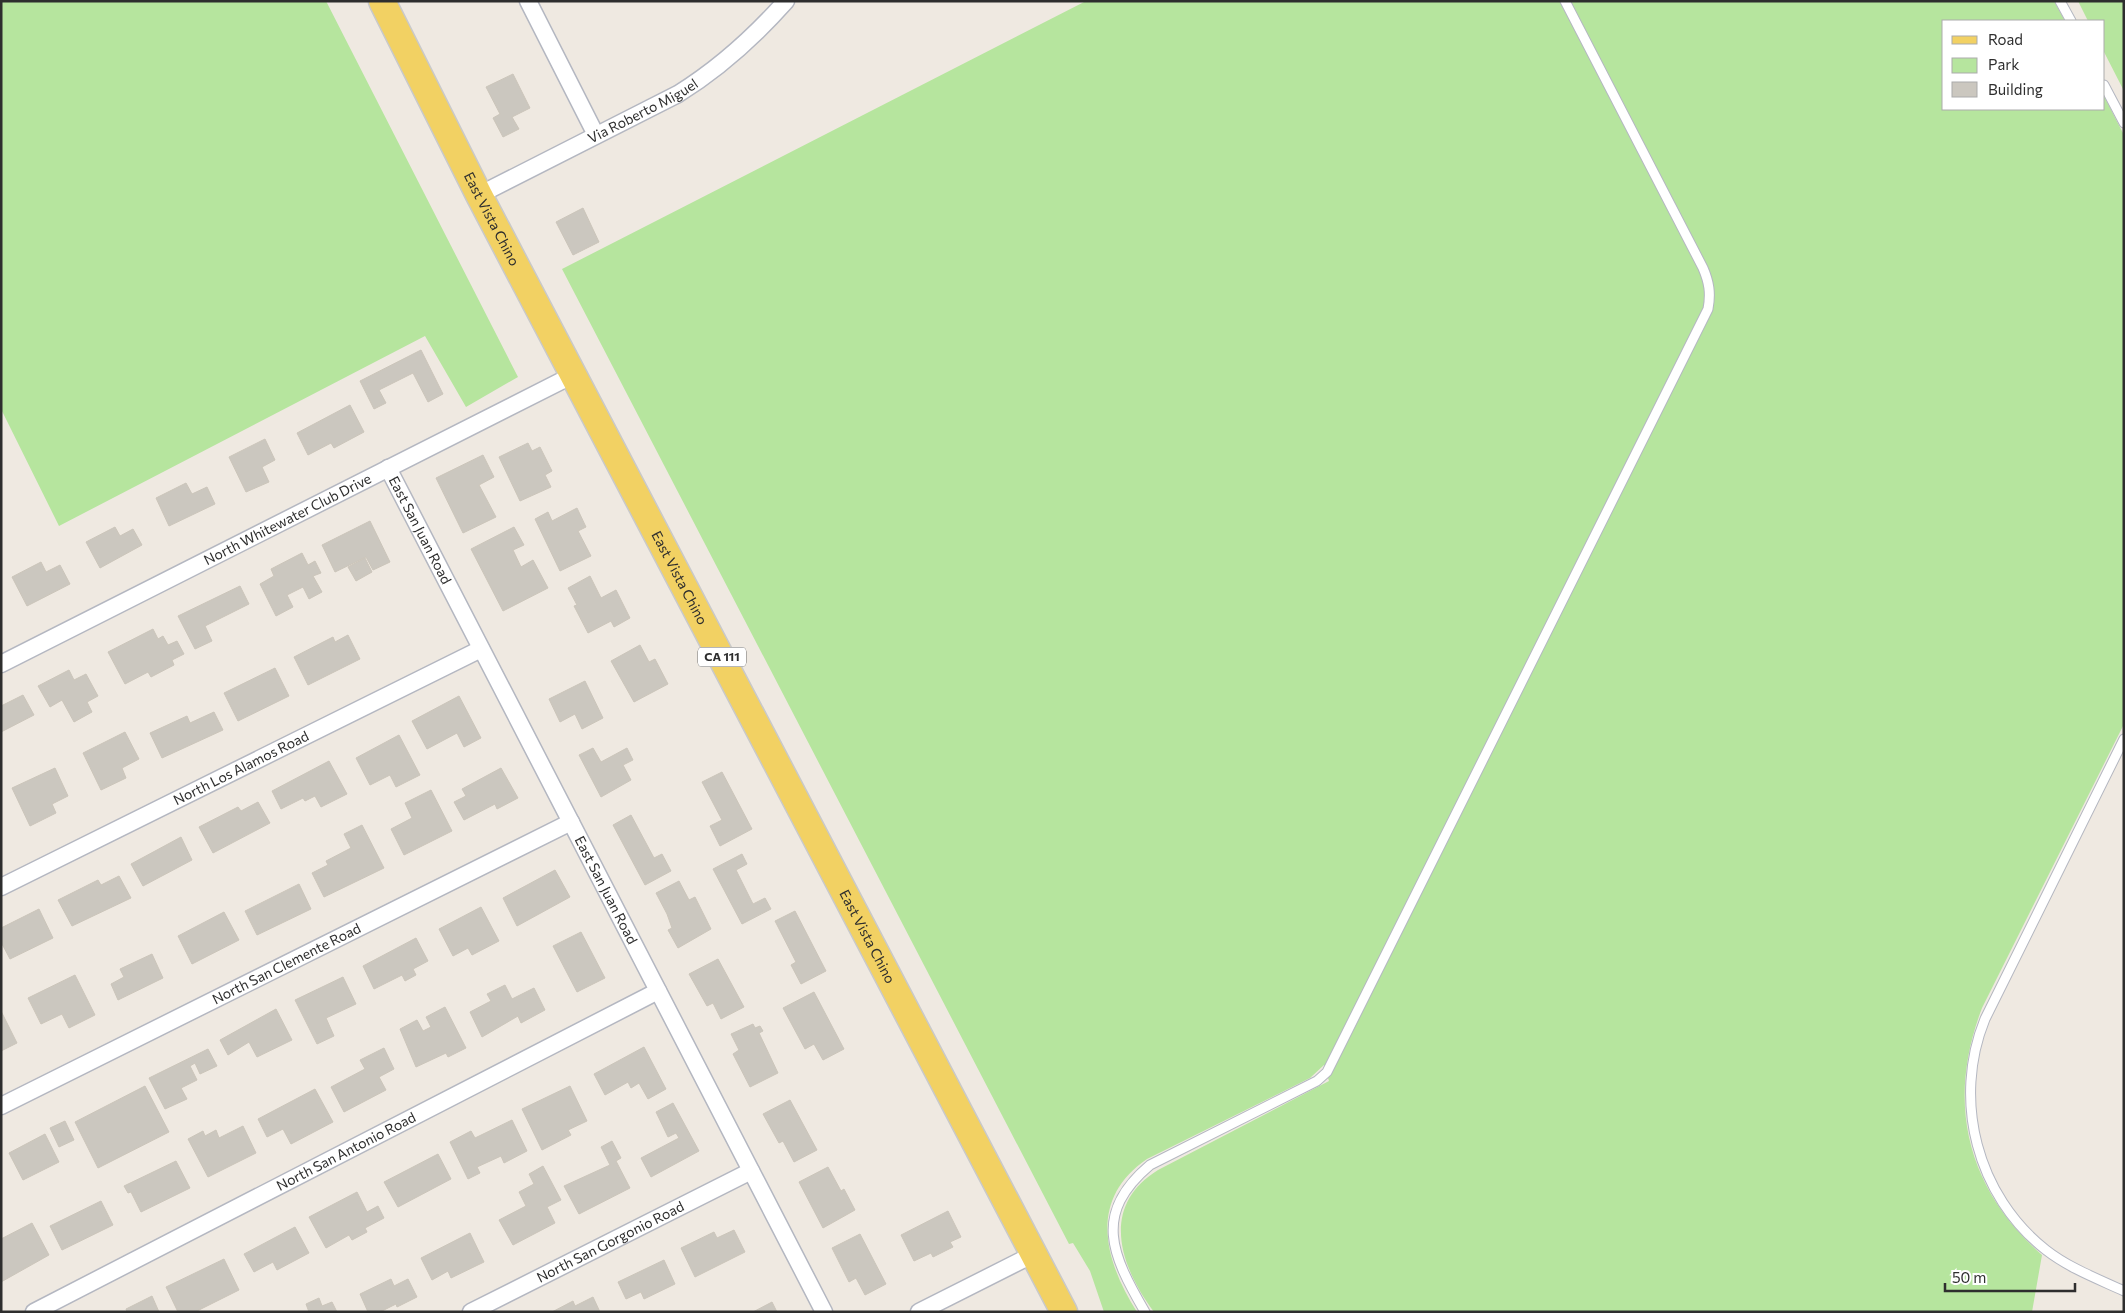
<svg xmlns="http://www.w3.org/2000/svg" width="2125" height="1313" viewBox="0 0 2125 1313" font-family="Commissioner,sans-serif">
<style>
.green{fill:#b6e59e}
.building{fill:#cbc7bf;stroke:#cbc5ba}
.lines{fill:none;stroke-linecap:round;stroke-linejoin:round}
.lane-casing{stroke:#b4b7c1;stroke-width:11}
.street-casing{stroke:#b4b7c1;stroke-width:19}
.primary-casing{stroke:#c9c9c9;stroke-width:29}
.lane{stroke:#fff;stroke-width:9}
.street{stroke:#fff;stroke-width:16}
.primary{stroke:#f2d163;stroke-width:26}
.labels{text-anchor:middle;stroke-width:5;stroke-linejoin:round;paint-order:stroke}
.shield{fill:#fff;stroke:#6d6d6d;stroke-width:1}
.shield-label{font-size:12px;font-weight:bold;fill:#2e2e2e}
.street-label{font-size:14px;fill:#2e2e2e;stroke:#fff}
</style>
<rect width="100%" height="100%" fill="#efe9e1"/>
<!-- green -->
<path class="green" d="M1,1H326L518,377L466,407L425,336L59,526L1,409Z
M1086,1H2054L2065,21H1944V109H2104V96L2124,135V724L1982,1008C1946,1102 1966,1188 2042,1255L2032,1312H1154C1119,1265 1100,1206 1158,1170L1329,1081L1324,1065L1310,1078L1147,1159C1088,1199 1104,1260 1137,1312H1104L1090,1271L1073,1243L1069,1244L562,269Z
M2078,1H2124V91L2104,52V21H2088Z"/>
<!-- building -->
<path class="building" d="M513,74L530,108L512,117L519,129L503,137L493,118L500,114L486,87Z
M583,208L599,242L573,255L556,222Z
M421,350L443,394L428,402L413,373L379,390L386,403L374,409L360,381Z
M350,405L364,432L334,448L331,443L308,455L297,433Z
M265,439L275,460L262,467L269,482L246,492L229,457Z
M528,443L532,451L540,447L552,471L545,475L551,487L520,501L499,457Z
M483,455L494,477L479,485L496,517L463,533L436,478Z
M186,483L192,494L207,487L215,504L169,526L156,498Z
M577,508L586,527L578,531L591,556L560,571L535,519L548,512L552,521Z
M370,521L390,562L373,570L366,557L335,572L322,545Z
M115,527L120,536L133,529L142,545L100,568L86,542Z
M514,527L524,545L513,550L521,567L533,560L548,588L503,611L471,549Z
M302,553L308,565L315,561L321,573L313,576L322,592L309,599L303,587L287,595L293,607L276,616L260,584L274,576L271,569Z
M365,558L372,572L356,581L348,567Z
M41,562L46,572L60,565L70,584L27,606L12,577Z
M590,576L601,598L616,590L630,618L614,627L611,621L588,633L574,606L577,605L568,588Z
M240,586L249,604L205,626L212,641L195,649L178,616Z
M153,629L158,639L163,636L168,645L177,641L184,654L172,660L174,665L151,677L148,672L125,684L108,652Z
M348,635L360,659L308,685L294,657L333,637L335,642Z
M640,645L649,662L655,659L668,684L634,702L611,661Z
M275,668L289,696L238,721L224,693Z
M69,670L74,680L86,674L98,696L87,702L92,712L74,722L62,700L50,707L38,686Z
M585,681L603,718L582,729L575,714L560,722L549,699Z
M23,695L34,715L1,732V706Z
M459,696L481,738L464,747L457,733L427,749L412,721Z
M214,712L223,730L162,758L150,733L187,716L190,723Z
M125,732L139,759L122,768L126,778L101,790L83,753Z
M399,735L420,775L396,787L390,775L370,785L356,758Z
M593,748L601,762L627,748L633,760L623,765L631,780L601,797L579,755Z
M329,761L347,794L321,807L315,796L305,801L303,798L281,809L272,791Z
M55,768L68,796L52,804L56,813L30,826L12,788Z
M501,768L518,798L497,809L495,804L464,820L454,802L466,796L462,789Z
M722,772L752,829L720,846L710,826L722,820L702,782Z
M431,790L452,831L404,855L391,829L412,818L405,803Z
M258,802L270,823L213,853L199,827L238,807L241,811Z
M631,815L654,858L662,854L671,871L645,885L613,825Z
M362,825L384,868L324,897L312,873L328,865L326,861L351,848L344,834Z
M181,837L192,860L143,886L131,864Z
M742,854L747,864L736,870L753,904L765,898L771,909L742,924L713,869Z
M555,870L570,897L517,926L503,898Z
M119,876L131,898L72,926L58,900L98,880L101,885Z
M679,881L689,900L695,897L711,929L678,948L668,930L672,928L667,914L656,893Z
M299,884L311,909L257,935L245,911Z
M481,907L499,941L472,955L468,948L453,956L439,929Z
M39,909L53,938L10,959L1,942V928Z
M795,911L826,971L801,984L791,965L796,962L775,921Z
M224,912L239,940L192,964L178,936Z
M581,932L605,978L577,992L553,946Z
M416,938L428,961L413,969L416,975L405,981L402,975L374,989L363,966Z
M152,954L163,978L118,1000L111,984L124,977L120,969Z
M718,959L744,1007L721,1019L713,1003L707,1006L689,974Z
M75,975L95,1015L69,1028L62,1014L41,1024L28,998Z
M343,977L356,1004L326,1018L334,1036L317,1044L295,1000Z
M505,985L512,999L534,988L545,1010L521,1023L518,1016L482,1037L470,1012L491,1001L487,994Z
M814,992L844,1049L823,1060L814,1044L805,1049L783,1008Z
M445,1007L466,1048L448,1057L446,1053L416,1067L400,1029L417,1020L423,1031L431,1027L426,1017Z
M276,1009L292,1040L257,1057L249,1042L228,1055L220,1040Z
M1,1011L17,1043L1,1051Z
M753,1024L755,1028L760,1026L763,1031L759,1033L778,1073L750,1087L733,1054L739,1050L731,1034Z
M644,1047L666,1089L648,1099L639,1083L631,1088L628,1082L605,1095L594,1074Z
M384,1048L394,1069L379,1077L386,1090L344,1112L331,1087L365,1069L360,1060Z
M208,1049L217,1066L200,1074L195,1063L190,1066L197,1080L181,1088L187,1099L165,1109L149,1078Z
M145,1086L169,1132L98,1168L75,1122Z
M570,1086L587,1121L568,1130L571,1135L542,1150L522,1109Z
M315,1089L333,1122L291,1144L283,1129L267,1137L258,1119Z
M790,1100L817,1150L794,1162L783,1141L779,1143L763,1114Z
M673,1103L699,1151L651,1177L641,1158L679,1138L676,1133L668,1137L656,1112Z
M512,1120L527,1151L504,1163L501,1156L477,1167L480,1173L468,1179L450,1142L471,1131L475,1138Z
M65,1121L74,1140L59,1147L50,1128Z
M243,1126L256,1153L208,1177L188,1139L203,1131L205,1136L216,1130L219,1138Z
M45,1134L59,1162L23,1180L9,1153Z
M612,1141L621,1158L616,1161L630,1188L579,1214L564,1186L610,1165L601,1147Z
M438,1154L451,1179L398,1207L384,1182Z
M176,1161L190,1188L141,1212L131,1192L128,1193L124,1186Z
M543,1166L561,1200L547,1207L555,1223L513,1245L499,1220L526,1206L519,1192L534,1184L529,1174Z
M828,1167L841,1191L844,1189L855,1210L823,1228L799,1182Z
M357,1192L367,1212L378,1206L384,1218L365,1228L367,1232L352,1240L349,1235L326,1248L309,1217Z
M101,1201L113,1225L62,1250L50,1226Z
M948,1211L961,1237L950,1242L953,1247L933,1257L931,1253L914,1261L901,1235Z
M32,1223L49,1255L1,1282V1239Z
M295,1227L309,1253L277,1270L273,1262L254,1272L244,1254Z
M734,1230L745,1252L695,1277L681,1248L714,1232L717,1238Z
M470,1233L484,1262L451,1278L448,1271L432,1280L421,1258Z
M860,1234L886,1284L865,1295L856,1278L849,1282L832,1248Z
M224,1259L239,1290L195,1312H178L166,1287Z
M664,1260L675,1284L644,1299L641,1292L626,1299L618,1282Z
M391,1279L394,1286L408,1279L417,1297L397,1307L396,1304L380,1312H368L360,1294Z
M152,1296L159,1312H127L126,1309Z
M593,1297L600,1312H552L573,1301L575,1306Z
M319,1298L322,1306L332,1302L337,1312H309L306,1304Z
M772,1302L777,1312H753Z"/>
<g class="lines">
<!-- lane casing -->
<g class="lane-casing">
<path id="lane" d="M2060,1L2071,21
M2104,85L2124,123
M2124,739L1985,1019C1952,1100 1977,1196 2046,1250C2069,1268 2098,1279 2124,1291
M1145,1312C1112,1255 1092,1214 1150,1165L1317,1081L1327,1072L1708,309C1711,293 1709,282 1703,268L1565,1"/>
</g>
<!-- street casing -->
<g class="street-casing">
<g id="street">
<path d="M528,1L596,135"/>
<path id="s1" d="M479,195L678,94C720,68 753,38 786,1"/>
<path id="s2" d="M388,468L824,1312"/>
<path id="s3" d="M1,664L575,374"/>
<path id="s4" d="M1,887L481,649"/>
<path id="s5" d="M1,1106L571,822"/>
<path id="s6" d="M34,1312L658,991"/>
<path id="s7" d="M471,1312L751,1171"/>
<path d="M919,1312L1034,1254"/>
</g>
</g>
<!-- primary casing -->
<g class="primary-casing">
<g id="primary">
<path id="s8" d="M382,1L479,195L1064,1312"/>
</g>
</g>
<!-- lane -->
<use href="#lane" class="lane"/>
<!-- street -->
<use href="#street" class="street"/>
<!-- primary -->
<use href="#primary" class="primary"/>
</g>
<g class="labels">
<!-- shield labels -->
<rect class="shield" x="698" y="647.5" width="48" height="19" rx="4"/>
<g class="shield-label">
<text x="722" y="661">CA 111</text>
</g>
<!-- street labels -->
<g class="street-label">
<text dy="5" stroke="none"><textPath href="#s1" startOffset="184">Via Roberto Miguel</textPath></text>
<text dy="5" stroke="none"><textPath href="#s8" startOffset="244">East Vista Chino</textPath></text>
<text dy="5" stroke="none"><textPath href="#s3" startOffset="321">North Whitewater Club Drive</textPath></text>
<text dy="5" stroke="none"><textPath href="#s2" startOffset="70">East San Juan Road</textPath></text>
<text dy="5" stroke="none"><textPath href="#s8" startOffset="649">East Vista Chino</textPath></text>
<text dy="5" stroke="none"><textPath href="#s4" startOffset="268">North Los Alamos Road</textPath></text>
<text dy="5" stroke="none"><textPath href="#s2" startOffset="475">East San Juan Road</textPath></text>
<text dy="5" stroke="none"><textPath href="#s8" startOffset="1054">East Vista Chino</textPath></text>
<text dy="5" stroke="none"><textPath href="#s5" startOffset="319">North San Clemente Road</textPath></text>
<text dy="5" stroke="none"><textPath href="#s6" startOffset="351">North San Antonio Road</textPath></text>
<text dy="5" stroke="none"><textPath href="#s7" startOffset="156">North San Gorgonio Road</textPath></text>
</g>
</g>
<!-- border -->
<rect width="2125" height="1313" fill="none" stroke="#2e2e2e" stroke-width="5"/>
<!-- legend -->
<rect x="1942" y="20" width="162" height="90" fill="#ffffff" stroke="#ababab"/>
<rect x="1952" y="36" width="25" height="8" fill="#f2d163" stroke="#ababab"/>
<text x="1988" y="45" font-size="15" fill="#2e2e2e">Road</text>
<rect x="1952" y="58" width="25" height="15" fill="#b6e59e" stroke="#ababab"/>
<text x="1988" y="70" font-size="15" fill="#2e2e2e">Park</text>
<rect x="1952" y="82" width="25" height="15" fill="#cbc7bf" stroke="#ababab"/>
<text x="1988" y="95" font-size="15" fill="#2e2e2e">Building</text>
<!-- scale -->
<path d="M1945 1283v8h130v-8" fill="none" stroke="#2e2e2e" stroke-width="2.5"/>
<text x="1952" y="1283" font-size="15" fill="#2e2e2e" stroke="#ffffff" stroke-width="4" paint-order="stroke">50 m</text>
</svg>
